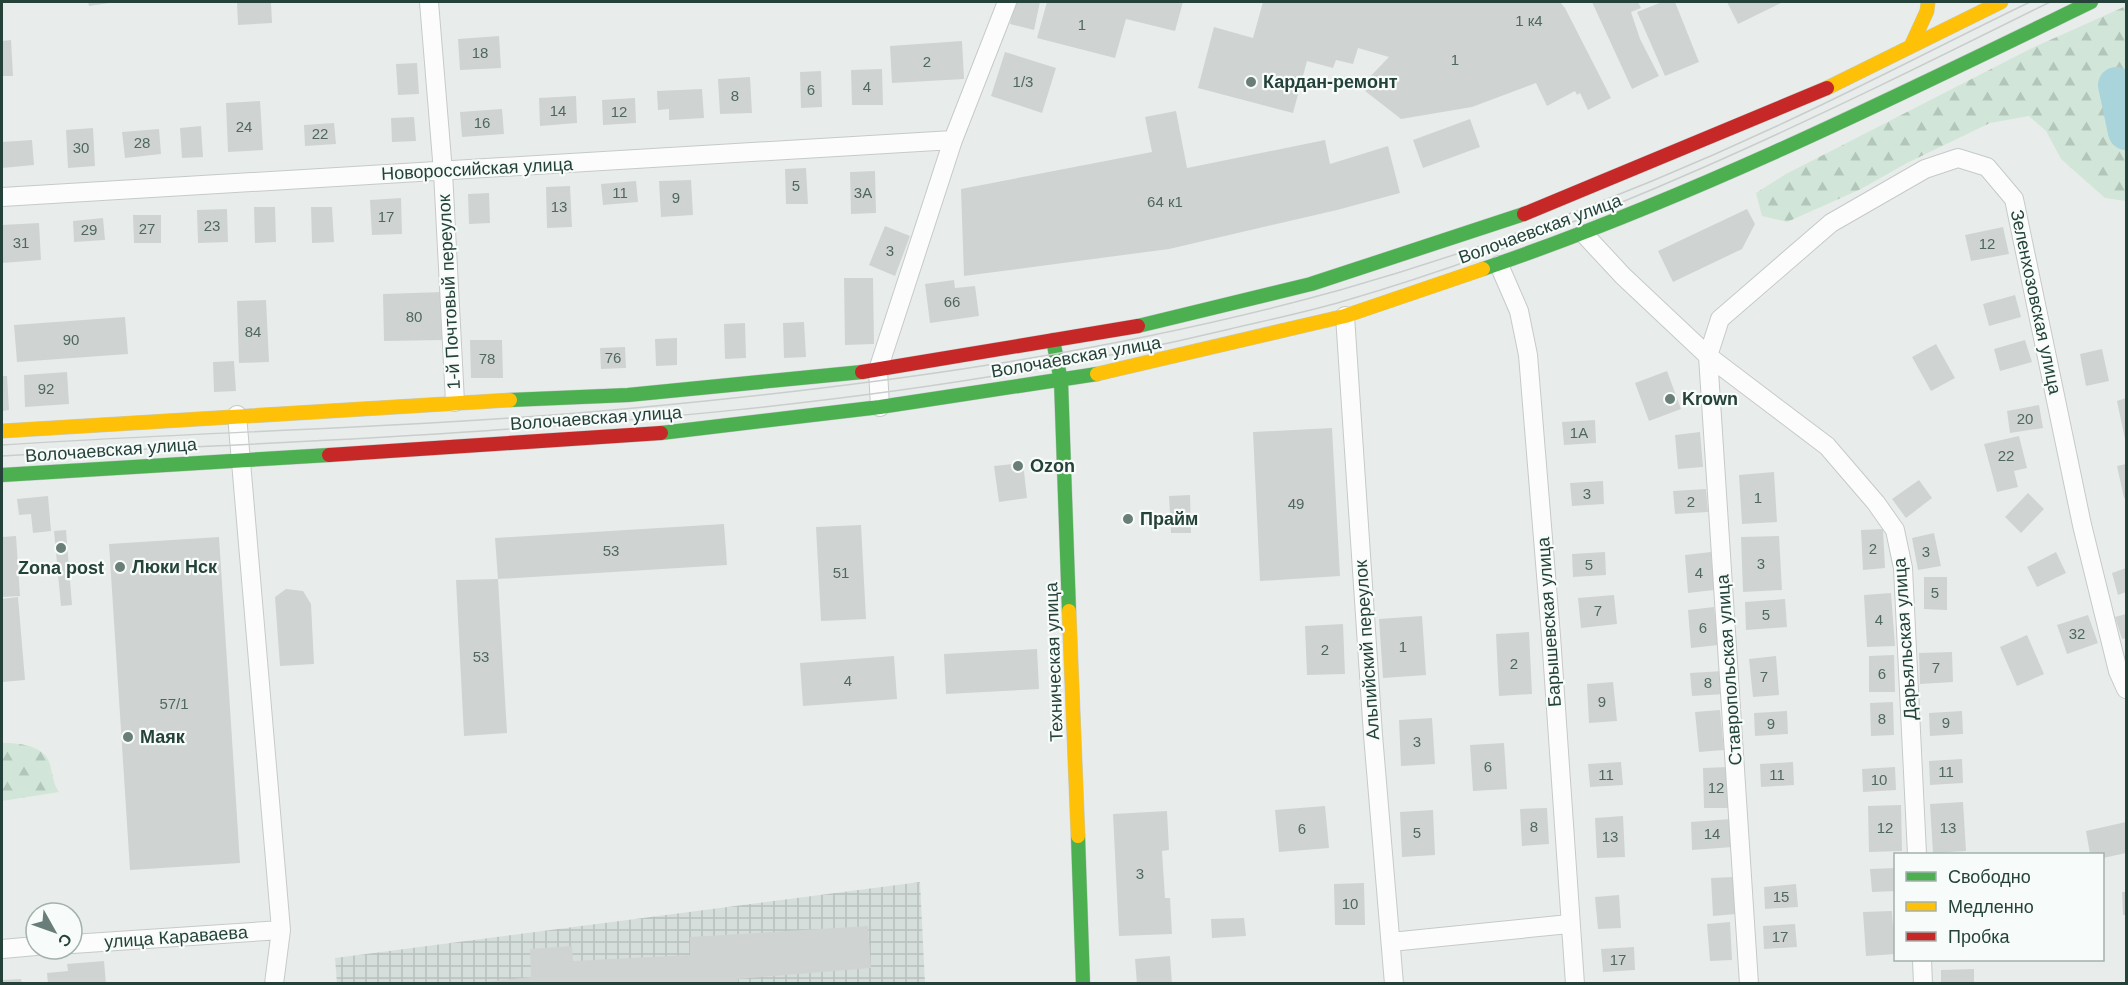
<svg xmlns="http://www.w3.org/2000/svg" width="2128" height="985" viewBox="0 0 2128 985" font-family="Arial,sans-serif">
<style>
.industrial{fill:url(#industrial-grid)}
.forest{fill:url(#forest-firs)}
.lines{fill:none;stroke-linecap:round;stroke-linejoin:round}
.river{stroke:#a9d4db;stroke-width:36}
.building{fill:#cfd4d2}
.street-casing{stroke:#c5cac8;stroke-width:20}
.fast-casing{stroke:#c3cbc8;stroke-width:15}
.slow-casing{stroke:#c3cbc8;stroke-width:15}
.jam-casing{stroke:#c3cbc8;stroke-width:15}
.street{stroke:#fcfcfc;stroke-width:18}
.fast{stroke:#4caf50;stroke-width:14}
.slow{stroke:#ffc107;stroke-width:14}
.jam{stroke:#c62828;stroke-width:14}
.tram{stroke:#c9cdcc;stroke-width:1.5}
.poi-dot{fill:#697e78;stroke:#f7fbf9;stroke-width:2}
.labels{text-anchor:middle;stroke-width:4.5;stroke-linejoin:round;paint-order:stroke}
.number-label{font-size:15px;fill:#506761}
.poi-label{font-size:18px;font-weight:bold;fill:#24423a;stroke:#f7fbf9;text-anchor:start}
.street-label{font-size:18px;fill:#24423a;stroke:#f7fbf9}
</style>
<defs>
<pattern id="industrial-grid" width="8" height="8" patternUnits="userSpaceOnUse" patternTransform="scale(1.5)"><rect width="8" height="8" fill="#d6dedb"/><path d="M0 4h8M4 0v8" fill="none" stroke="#b8c0bd"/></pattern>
<pattern id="forest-firs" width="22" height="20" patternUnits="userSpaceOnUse" patternTransform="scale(1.5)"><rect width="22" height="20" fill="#d1e6d8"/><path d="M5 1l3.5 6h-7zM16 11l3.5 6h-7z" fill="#b3c6ba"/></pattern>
</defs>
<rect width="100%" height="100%" fill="#e8edeb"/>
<!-- industrial -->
<path class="industrial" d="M920,882L925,983L337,984L335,958Z"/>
<!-- forest -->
<path class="forest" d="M2126,6V201L2105,198L2061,159L2046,131L2029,116L1990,123L1907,163L1861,189L1787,222L1762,216L1756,193L1786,174L2030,49Z
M2,743C18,743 46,745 50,765C53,775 53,784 59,792L2,801Z"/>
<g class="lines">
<!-- river -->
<path class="river" d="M2116,85L2126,132"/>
</g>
<!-- building -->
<path class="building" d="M88,2H109V3L89,6Z
M237,2H271L272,23L238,25Z
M1015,2H1040L1034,30L1010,24Z
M1047,2H1183L1175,31L1126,19L1115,58L1037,38Z
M1263,2H1560L1565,8L1611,98L1588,110L1580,93L1577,95L1575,91L1547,106L1536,83L1472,107L1401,119L1360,87L1389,57L1358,48L1353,64L1336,60L1333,68L1307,61L1293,113L1198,88L1214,27L1253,38Z
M1592,2H1638L1641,8L1631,12L1640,39L1659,76L1632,89Z
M1662,2H1675L1699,62L1665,76L1637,12Z
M1727,2H1783L1738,24Z
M499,36L501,68L460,70L458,39Z
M11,40L13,76H2V41Z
M962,41L964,79L892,83L890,46Z
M1005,52L1056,68L1042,113L991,96Z
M417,63L419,94L398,95L396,64Z
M882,69L883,105H852L851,70Z
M821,71L822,107L801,108L800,72Z
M750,77L752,113L720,114L718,79Z
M702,89L704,118L669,120V109L658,110L657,91Z
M576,96L577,123L540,126L539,98Z
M635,98L636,123L603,125L602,100Z
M260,101L263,150L228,152L226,103Z
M502,109L504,134L462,137L460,112Z
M1176,111L1187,168L1325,140L1330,164L1388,146L1400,193L1337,210L1169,249L964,276L961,189L1152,152L1145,117Z
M414,117L416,141L392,142L391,118Z
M1470,119L1480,147L1423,168L1413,140Z
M334,123L336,144L305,146L304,125Z
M201,126L203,157L182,158L180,128Z
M93,128L95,166L68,168L66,130Z
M159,129L161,154L125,158L122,132Z
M32,140L34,165L2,168V142Z
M806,168L808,204H786L785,169Z
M875,171L876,213L851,214L850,172Z
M691,180L693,215L661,217L659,181Z
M636,181L638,202L603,205L601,184Z
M570,186L572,227L547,228L546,187Z
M489,193L490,223L469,224L468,194Z
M401,198L402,234L372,235L370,200Z
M254,207H275L276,242L255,243Z
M311,207H332L334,242L312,243Z
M227,209L228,242L198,243L197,210Z
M1747,209L1755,224L1742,249L1673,282L1658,251Z
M133,215H161V243H134Z
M103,218L105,240L74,242L73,221Z
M39,223L41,260L2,263V225Z
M885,226L910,236L895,276L869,265Z
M2003,227L2009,254L1971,261L1965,235Z
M844,278H873L874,344L845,345Z
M954,280L955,288L975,286L979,316L930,323L925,284Z
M443,292L444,340L384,341L383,294Z
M2015,295L2021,317L1989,326L1983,304Z
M266,300L269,362L239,363L237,301Z
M125,317L128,354L17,362L14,325Z
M804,322L806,357L784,358L783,323Z
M745,323L746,358L725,359L724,324Z
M677,338V365L656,366L655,339Z
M470,340H502L503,378H471Z
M2025,340L2032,362L2000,371L1994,349Z
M1936,344L1955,378L1931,391L1912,357Z
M625,347L626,368L601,369L600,348Z
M2102,349L2109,381L2086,386L2080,354Z
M234,361L236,391L214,392L213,362Z
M1667,371L1681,409L1649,421L1635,383Z
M67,372L69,404L25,407L24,375Z
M2,376H7L9,410L2,411Z
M2126,398V439H2125L2117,401Z
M2039,405L2043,428L2010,433L2007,411Z
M1595,420L1596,443L1564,445L1562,422Z
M1332,428L1340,576L1260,581L1253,432Z
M1700,432L1703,467L1678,469L1675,435Z
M2019,436L2027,468L2014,471L2018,487L1997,492L1984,444Z
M1023,463L1027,498L999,502L994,466Z
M2126,464V498H2124L2117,466Z
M1774,472L1777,522L1742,524L1739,475Z
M1919,480L1932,498L1906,518L1892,499Z
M1603,481L1604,504L1572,506L1570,483Z
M1706,489L1708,512L1675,514L1673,491Z
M2028,493L2044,509L2021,533L2005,517Z
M1190,495L1191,533H1171L1169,496Z
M48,496L51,531L33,533L31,514L19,515L17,499Z
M724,524L727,565L498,579L495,538Z
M861,525L866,619L821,621L816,527Z
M1883,529L1885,568L1863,570L1861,530Z
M66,530L72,605L61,606L54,531Z
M1934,533L1941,566L1918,570L1912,538Z
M16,536L20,596L2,597V537Z
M1779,536L1782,590L1743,592L1741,537Z
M219,537L240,863L130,870L109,544Z
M1605,552L1606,575L1573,577L1572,554Z
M1711,552L1714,590L1688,593L1685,555Z
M2056,552L2066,573L2037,587L2027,567Z
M2126,568V592L2118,595L2112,573Z
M1924,577H1947V610L1924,609Z
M498,579L507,733L464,736L456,580Z
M286,589L303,591L311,604L314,664L280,666L275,597Z
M1891,593L1895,646L1867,647L1864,595Z
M1614,595L1617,624L1581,628L1578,598Z
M18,597L25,680L2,682V599Z
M1785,599L1787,627L1746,630L1745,602Z
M1714,607L1718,645L1691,648L1688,610Z
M2126,614V638L2122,639L2115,617Z
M2088,615L2098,643L2067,654L2057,625Z
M1422,616L1426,675L1383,678L1379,619Z
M1343,624L1345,674L1307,675L1305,626Z
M1529,632L1532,694L1499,696L1496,634Z
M2027,635L2044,674L2017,686L2000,647Z
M1037,649L1039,689L946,694L944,654Z
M1952,652L1953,682L1920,684L1919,653Z
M1894,655L1895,692H1869V656Z
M894,656L897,699L803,706L800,663Z
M1776,656L1779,695L1753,697L1749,659Z
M1723,671L1725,694L1692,696L1690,673Z
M1613,682L1617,721L1589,723L1587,684Z
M1893,702L1894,735L1871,736L1870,703Z
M1720,710L1724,750L1699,752L1695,712Z
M1787,711L1788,734L1755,736L1754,713Z
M1962,711L1963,734L1930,736L1929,713Z
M1432,718L1435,764L1401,766L1399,720Z
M1504,743L1507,789L1473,791L1470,745Z
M1962,759L1963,783L1930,785L1929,761Z
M1621,762L1623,785L1590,787L1588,764Z
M1793,762L1794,785L1761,787L1760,764Z
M1728,767V808H1704L1703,768Z
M1895,767L1896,790L1863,792L1862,769Z
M1963,802L1966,851L1933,853L1930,804Z
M1901,805L1902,851L1869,852L1868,806Z
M1325,806L1329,848L1279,852L1275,810Z
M1547,808L1549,844L1522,846L1520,809Z
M1433,810L1435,855L1402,857L1400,812Z
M1167,811L1169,850L1162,851L1165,898H1170L1172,934L1119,936L1113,814Z
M1623,816L1625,857L1597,858L1595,818Z
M1731,819L1733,847L1692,850L1691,822Z
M2126,822V853L2103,858L2102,854H2090L2086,831Z
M1896,868V891L1872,892L1870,869Z
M1733,877L1736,914L1713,916L1711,878Z
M1364,883L1365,925H1335L1334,884Z
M1796,884L1798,907L1765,909L1764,887Z
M2122,892H2126V915H2123Z
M1619,895L1621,928L1598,929L1595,897Z
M1892,911L1893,926H1896V954L1866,956L1863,912Z
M1244,918L1246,936L1212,938L1211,919Z
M1730,922L1732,960L1710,961L1707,924Z
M1795,924L1797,947L1764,949L1763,926Z
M868,926L871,968L738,979V984H464L531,977L530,949L572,946L573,961L690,955V937Z
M1634,947L1635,970L1603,972L1601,949Z
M1170,956L1172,984H1137L1135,959Z
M104,961L106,984H48L47,973L68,971L67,964Z
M1974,969V984H1941V970Z
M21,979L22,984H2V980Z"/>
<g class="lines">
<!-- street casing -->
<g class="street-casing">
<path id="street" d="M429,2L443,172L455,402
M2,197L953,140
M1584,234L1623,276L1708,356L1827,446L1876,503L1895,530L1903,568L1917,854
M1499,265L1519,311L1528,355L1551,636L1575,984
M1345,316L1373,735L1394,984
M880,407L878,370L953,140L1007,2
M237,415L281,930L274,984
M1391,942L1569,924
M72,944L281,930
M2,949L36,946
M1922,960L1923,984
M1749,984L1708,356L1720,319L1831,223L1925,169L1958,158L1987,167L2014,199L2082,525L2118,671L2126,689"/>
</g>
<!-- fast casing -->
<g class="fast-casing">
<path id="fast" d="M1483,269C1693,197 1891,99 2091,2
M1138,326L1311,284L1524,214
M1053,340L1061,381L1069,611
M510,400L628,395L862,372
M661,433L880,407L1097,374
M2,475L329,455
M1078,836L1083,984"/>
</g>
<!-- slow casing -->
<g class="slow-casing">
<path id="slow" d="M1911,46L1927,11L1928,2
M1827,88L2001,2
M1097,374L1345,316L1483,269
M2,431L510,400
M1069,611L1078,836"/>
</g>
<!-- jam casing -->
<g class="jam-casing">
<path id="jam" d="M1524,214L1827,88
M862,372L1138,326
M329,455L661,433"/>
</g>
<!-- street -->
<use href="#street" class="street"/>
<!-- fast -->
<use href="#fast" class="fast"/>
<!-- slow -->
<use href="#slow" class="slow"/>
<!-- jam -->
<use href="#jam" class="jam"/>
<!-- tram -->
<path class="tram" d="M2,445C212,431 424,428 634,408C871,386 1110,354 1340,290C1495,246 1648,187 1794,118C1873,81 1951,40 2030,2
M2,456C80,451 158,449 236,445C569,428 906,407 1230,329C1268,320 1307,312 1344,301C1591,229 1821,116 2050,2"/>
</g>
<!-- markers -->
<g class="poi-dot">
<circle cx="1251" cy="82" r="6"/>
<circle cx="1670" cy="399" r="6"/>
<circle cx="1018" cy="466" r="6"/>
<circle cx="1128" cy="519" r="6"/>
<circle cx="61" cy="548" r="6"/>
<circle cx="120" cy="567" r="6"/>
<circle cx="128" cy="737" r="6"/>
</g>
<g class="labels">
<!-- number labels -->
<g class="number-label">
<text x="1529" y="26">1 к4</text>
<text x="1082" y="30">1</text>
<text x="480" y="58">18</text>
<text x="1455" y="65">1</text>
<text x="927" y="67">2</text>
<text x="1023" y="87">1/3</text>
<text x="867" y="92">4</text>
<text x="811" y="95">6</text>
<text x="735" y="101">8</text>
<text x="558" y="116">14</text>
<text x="619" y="117">12</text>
<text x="482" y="128">16</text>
<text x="244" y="132">24</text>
<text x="320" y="139">22</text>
<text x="142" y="148">28</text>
<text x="81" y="153">30</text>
<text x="796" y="191">5</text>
<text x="620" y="198">11</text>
<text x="863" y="198">3А</text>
<text x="676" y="203">9</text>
<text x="1165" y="207">64 к1</text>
<text x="559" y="212">13</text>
<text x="386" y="222">17</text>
<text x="212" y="231">23</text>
<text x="147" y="234">27</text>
<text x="89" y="235">29</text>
<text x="21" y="248">31</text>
<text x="1987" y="249">12</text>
<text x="890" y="256">3</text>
<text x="952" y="307">66</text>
<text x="414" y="322">80</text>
<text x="253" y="337">84</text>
<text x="71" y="345">90</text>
<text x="613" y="363">76</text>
<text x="487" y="364">78</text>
<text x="46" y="394">92</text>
<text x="2025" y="424">20</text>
<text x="1579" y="438">1А</text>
<text x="2006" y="461">22</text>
<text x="1587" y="499">3</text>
<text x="1758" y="503">1</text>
<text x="1691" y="507">2</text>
<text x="1296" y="509">49</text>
<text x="1873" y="554">2</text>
<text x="611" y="556">53</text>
<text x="1926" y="557">3</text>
<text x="1761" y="569">3</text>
<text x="1589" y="570">5</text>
<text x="841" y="578">51</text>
<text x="1699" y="578">4</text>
<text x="1935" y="598">5</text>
<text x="1598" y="616">7</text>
<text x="1766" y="620">5</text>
<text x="1879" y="625">4</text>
<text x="1703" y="633">6</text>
<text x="2077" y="639">32</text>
<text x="1403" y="652">1</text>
<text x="1325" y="655">2</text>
<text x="481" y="662">53</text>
<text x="1514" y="669">2</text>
<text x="1936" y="673">7</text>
<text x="1882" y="679">6</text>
<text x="1764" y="682">7</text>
<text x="848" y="686">4</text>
<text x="1708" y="688">8</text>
<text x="1602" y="707">9</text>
<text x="174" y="709">57/1</text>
<text x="1882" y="724">8</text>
<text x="1946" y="728">9</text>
<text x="1771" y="729">9</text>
<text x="1417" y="747">3</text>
<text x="1488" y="772">6</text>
<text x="1946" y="777">11</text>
<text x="1606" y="780">11</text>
<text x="1777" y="780">11</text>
<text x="1879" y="785">10</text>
<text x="1716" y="793">12</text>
<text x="1534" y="832">8</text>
<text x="1885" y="833">12</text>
<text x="1948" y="833">13</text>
<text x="1302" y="834">6</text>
<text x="1417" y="838">5</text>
<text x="1712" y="839">14</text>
<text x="1610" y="842">13</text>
<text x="1140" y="879">3</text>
<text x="1781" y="902">15</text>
<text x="1350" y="909">10</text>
<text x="1780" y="942">17</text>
<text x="1618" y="965">17</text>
</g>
<!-- poi labels -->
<g class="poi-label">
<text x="1263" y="88">Кардан-ремонт</text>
<text x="1682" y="405">Krown</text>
<text x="1030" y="472">Ozon</text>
<text x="1140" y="525">Прайм</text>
<text x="132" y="573">Люки Нск</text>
<text x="61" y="574" text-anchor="middle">Zona post</text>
<text x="140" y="743">Маяк</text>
</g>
<!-- street labels -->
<g class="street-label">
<text transform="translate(477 169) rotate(-3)" y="6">Новороссийская улица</text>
<text transform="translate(1540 229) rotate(-20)" y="6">Волочаевская улица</text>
<text transform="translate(449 292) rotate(-93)" y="6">1-й Почтовый переулок</text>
<text transform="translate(2036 302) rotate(78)" y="6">Зеленхозовская улица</text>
<text transform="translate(1076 357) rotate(-10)" y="6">Волочаевская улица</text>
<text transform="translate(596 418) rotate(-4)" y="6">Волочаевская улица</text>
<text transform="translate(111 450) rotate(-4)" y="6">Волочаевская улица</text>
<text transform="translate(1549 622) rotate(-94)" y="6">Барышевская улица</text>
<text transform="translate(1905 639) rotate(-94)" y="6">Дарьяльская улица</text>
<text transform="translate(1367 650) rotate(-94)" y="6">Альпийский переулок</text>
<text transform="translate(1054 662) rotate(-92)" y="6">Техническая улица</text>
<text transform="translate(1729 670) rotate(-94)" y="6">Ставропольская улица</text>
<text transform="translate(176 937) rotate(-4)" y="6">улица Караваева</text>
</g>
</g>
<!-- border -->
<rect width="2128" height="985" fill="none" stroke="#24423a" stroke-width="6"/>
<!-- legend -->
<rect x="1894" y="853" width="210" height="108" fill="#f7fbf9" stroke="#a3b1ad" stroke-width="1.5"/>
<rect x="1906" y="872" width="30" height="9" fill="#4caf50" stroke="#a3b1ad" stroke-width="1.5"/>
<text x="1948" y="883" font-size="18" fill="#24423a">Свободно</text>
<rect x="1906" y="902" width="30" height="9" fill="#ffc107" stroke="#a3b1ad" stroke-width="1.5"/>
<text x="1948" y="913" font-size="18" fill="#24423a">Медленно</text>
<rect x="1906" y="932" width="30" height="9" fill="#c62828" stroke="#a3b1ad" stroke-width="1.5"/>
<text x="1948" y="943" font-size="18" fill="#24423a">Пробка</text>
<!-- north arrow -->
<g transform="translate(54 931) rotate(130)"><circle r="28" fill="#f7fbf9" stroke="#a3b1ad" stroke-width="1.5"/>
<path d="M0-4.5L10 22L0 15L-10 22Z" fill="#697e78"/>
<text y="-9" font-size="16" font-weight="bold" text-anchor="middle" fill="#24423a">С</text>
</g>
</svg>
